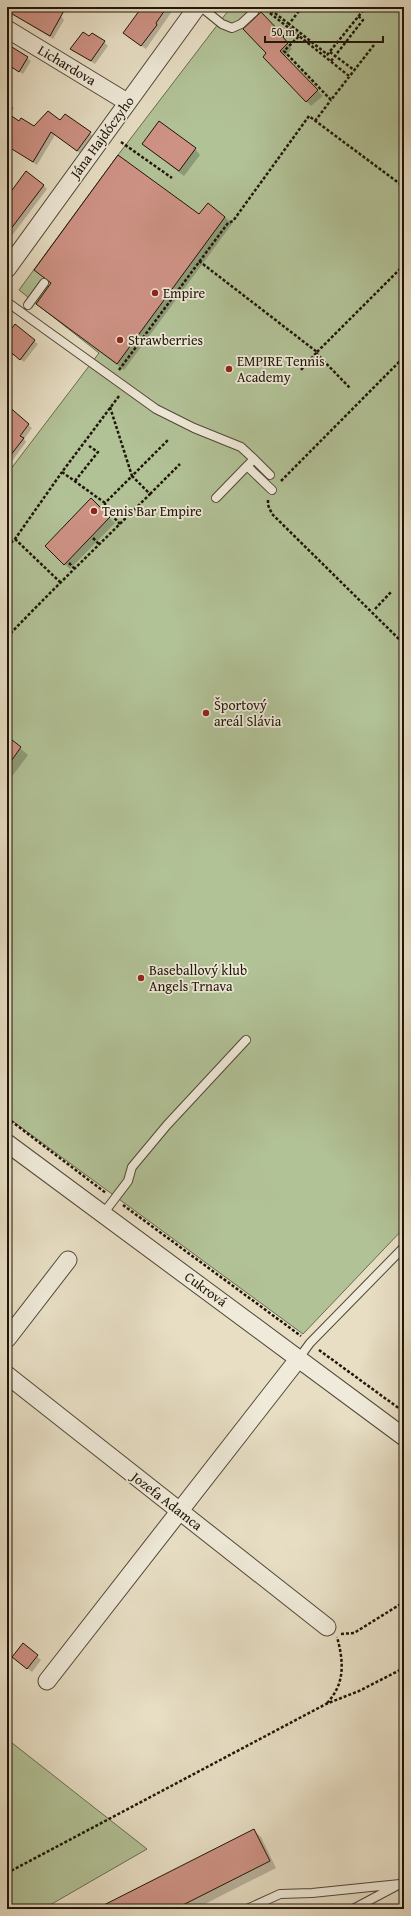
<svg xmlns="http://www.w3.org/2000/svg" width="411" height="1916" viewBox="0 0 411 1916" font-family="'Gentium Book Plus',serif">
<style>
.green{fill:#b2c297;stroke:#686c50}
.shadow{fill:#0003}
.building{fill:#ce9285;stroke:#1f1508}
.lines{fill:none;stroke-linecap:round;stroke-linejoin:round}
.lane-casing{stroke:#514737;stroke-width:10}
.street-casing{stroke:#514737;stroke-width:19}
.path{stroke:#1f1508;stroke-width:2.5;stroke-dasharray:3 2;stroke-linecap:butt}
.lane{stroke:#efead9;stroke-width:8}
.street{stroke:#efead9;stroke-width:17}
.poi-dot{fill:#8f2418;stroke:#efead9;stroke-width:1.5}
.labels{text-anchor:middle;stroke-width:3.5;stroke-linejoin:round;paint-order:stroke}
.street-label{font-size:14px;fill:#1f1508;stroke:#efead9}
.poi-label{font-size:14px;fill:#1f1508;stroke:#efead9;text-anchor:start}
</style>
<rect width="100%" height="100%" fill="#e7dec4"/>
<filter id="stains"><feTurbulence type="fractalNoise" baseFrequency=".005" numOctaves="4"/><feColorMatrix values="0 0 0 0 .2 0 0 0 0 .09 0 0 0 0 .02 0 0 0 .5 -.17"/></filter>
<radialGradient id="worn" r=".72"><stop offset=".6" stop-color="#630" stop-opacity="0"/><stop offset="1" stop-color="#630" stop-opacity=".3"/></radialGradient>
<!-- green -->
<path class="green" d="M231,7H404V1228L303,1334L7,1117V474L99,353L19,290L118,155Z
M7,1739L147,1849L43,1909H7Z"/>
<!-- shadow -->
<path class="shadow" d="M7,7H39L61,16L64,20L53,39L7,11Z
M143,7H175L146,49L128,37Z
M261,13L288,42L287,43L292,49L284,57L323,96L311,106L264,57L268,53Z
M90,37L104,42L108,46L95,64L72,49Z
M7,45L31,61L23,74L13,68L7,77Z
M11,105L14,108L10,116L19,122L35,127L60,121L65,115L94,137L81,154L55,135L37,165L8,146L7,106Z
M149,149H195L200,155L184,176Z
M43,185L47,189L11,237L7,234V192L10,194Z
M199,216L225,217L232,224L124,370L37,304L51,284L35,270Z
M7,337L34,341L38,344L24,362L14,354L7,363Z
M7,407L32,428L24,439L26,442L7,468Z
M91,500L115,523L70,569L46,546Z
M7,699L11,703L7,708Z
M7,737L28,755L7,783Z
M23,1644L41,1660L32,1672L17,1660Z
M254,1831L261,1837L276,1868L195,1909H104Z"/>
<!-- building -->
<path class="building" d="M7,7H66L50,36L7,11Z
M142,7H167L156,23L157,25L141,46L123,33Z
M261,12L284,36L283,37L288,43L280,51L318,90L306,102L263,57L266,53L243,29Z
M83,32L89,36L92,33L105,41L91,61L70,49Z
M7,44L28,57L19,72L7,64Z
M48,111L60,120L65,114L91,132L77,151L51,132L33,162L7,146V113L19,121L21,118L34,126Z
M159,121L196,148L179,171L142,144Z
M118,155L199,214L208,203L225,217L117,364L36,304L51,283L34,270Z
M26,171L44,185L7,234V197Z
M15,324L35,340L20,360L7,349V335Z
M7,405L29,424L20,436L24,438L7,460Z
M91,498L110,517L64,565L45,546Z
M7,736L21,747L7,767Z
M23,1643L38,1655L27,1669L12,1657Z
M254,1829L270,1861L175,1909H96Z"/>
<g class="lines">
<!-- lane casing -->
<g class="lane-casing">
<path id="lane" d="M201,7L222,24L232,28L241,24L254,12
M7,302L156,409L194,428L241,447L254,459L247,466L272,490
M28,305L44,283
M254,459L270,475
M216,498L247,466
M103,1214L128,1181L132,1167L167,1125L246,1040
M299,1358L310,1343L404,1247
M247,1909L280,1894L312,1893L400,1884L353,1909"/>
</g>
<!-- street casing -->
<g class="street-casing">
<path id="street" d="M7,29L127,102
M7,269L197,7
M7,1143L404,1437
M7,1339L68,1260
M7,1375L327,1627
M47,1681L299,1358"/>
</g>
<!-- path -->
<path class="path" d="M267,7L289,24
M302,7L289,24L328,55
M266,10L299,36
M330,52L354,70
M327,55L366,7
M331,61L363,20L358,16
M349,76L299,36L284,51L331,100L374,45
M315,121L331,100
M121,142L172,178
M199,261L317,352L300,371
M317,352L404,265
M316,353L350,388
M119,370L228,223L233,221L309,116L404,187
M110,407L132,476L168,440
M75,481L98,452L89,446
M281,481L404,357
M150,494L180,464
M268,500V505L272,514L404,644
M105,503L62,472L119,396
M93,538L99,544
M15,539L60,582
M7,546L15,539L62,472
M69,563L74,568
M375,609L392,591
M7,637C54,588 102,542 150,494L132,476L105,503V508L120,524
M7,688L10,691
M7,1118L106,1193
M123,1205L301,1336
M319,1350L404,1412
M341,1634L354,1633L404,1602
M327,1703C345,1684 344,1662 337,1637
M7,1873L326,1704L359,1691L404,1668"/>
<!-- lane -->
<use href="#lane" class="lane"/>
<!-- street -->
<use href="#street" class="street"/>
</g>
<!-- markers -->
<g class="poi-dot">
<circle cx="155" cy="293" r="4"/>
<circle cx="120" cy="340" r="4"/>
<circle cx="229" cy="369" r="4"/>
<circle cx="94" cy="511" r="4"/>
<circle cx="206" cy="713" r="4"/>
<circle cx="141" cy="978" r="4"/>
</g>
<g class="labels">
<!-- street labels -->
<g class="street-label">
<text transform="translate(67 65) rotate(31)" y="5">Lichardova</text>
<text transform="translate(102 137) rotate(-54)" y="5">Jána Hajdóczyho</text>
<text transform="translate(206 1289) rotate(36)" y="5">Cukrová</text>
<text transform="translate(167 1501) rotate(38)" y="5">Jozefa Adamca</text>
</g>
<!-- poi labels -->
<g class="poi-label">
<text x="163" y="298">Empire</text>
<text x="128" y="345">Strawberries</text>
<text x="237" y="366">EMPIRE Tennis<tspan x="237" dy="16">Academy</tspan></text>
<text x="102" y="516">Tenis Bar Empire</text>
<text x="214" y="710">Športový<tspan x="214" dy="16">areál Slávia</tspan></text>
<text x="149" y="975">Baseballový klub<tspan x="149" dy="16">Angels Trnava</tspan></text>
</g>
</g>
<!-- margin -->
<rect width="411" height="1916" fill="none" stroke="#e7dec4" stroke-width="24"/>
<rect x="8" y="8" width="395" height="1900" fill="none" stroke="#1f1508" stroke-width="2"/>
<rect x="12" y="12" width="387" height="1892" fill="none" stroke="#1f1508"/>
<!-- scale -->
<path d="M265 36v6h118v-6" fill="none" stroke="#1f1508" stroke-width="2"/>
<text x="271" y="36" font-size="12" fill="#1f1508" stroke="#efead9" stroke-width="3" paint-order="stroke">50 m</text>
<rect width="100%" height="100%" filter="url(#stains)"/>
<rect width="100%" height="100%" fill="url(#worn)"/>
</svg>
